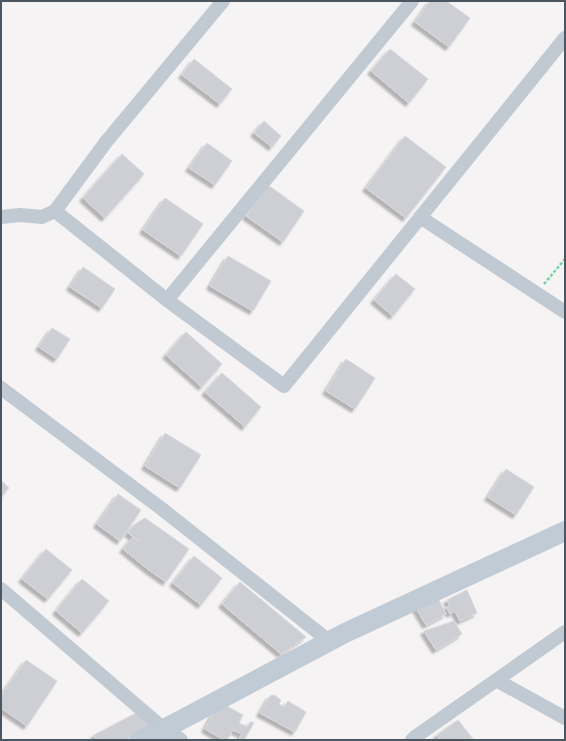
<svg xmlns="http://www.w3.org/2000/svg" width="566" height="741" viewBox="0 0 566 741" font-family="'Noto Sans',sans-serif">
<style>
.building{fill:#cdcfd5;stroke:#d7d9de;filter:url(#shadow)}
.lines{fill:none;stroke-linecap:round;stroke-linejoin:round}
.path{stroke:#7ad0a6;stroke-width:2.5;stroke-dasharray:3 2;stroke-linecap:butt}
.street{stroke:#c1cad2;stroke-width:14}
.secondary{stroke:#c1cbd6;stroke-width:20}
</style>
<defs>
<filter id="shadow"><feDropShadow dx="-3.5" dy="3.5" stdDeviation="1" flood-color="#0004"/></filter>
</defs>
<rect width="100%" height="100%" fill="#f5f3f3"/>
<!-- building -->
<path class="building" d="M430,1H446L470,18L449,47L415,22Z
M390,49L428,79L409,103L371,71Z
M194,59L232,89L220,104L182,75Z
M264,121L281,136L272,147L254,133Z
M405,136L446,167L406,218L366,188Z
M207,143L232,161L215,185L189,168Z
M122,154L144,174L105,218L83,198Z
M268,185L304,211L283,242L246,216Z
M165,198L203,224L181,256L143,230Z
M228,256L271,281L253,311L210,286Z
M83,267L115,289L102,308L70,287Z
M396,274L415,289L393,316L374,300Z
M52,328L70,339L57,359L39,347Z
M186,332L222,364L202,387L166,355Z
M346,359L375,378L355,409L326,391Z
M222,373L261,407L245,427L205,392Z
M165,433L201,455L180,488L145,466Z
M506,469L534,487L516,515L488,497Z
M1,480L9,488L1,497Z
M118,494L141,510L120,541L97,524Z
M145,518L189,549L166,582L149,570L123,549L133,537L139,541L128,533L134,525Z
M46,549L72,570L48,599L22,579Z
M194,556L222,578L201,605L173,583Z
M82,579L109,601L82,633L56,611Z
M240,582L306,637L281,654L222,604Z
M467,590L477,613L460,621L455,611L450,614L446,607L450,606L447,600Z
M436,594L446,614L426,625L415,606Z
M454,621L462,634L436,650L424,631Z
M26,660L57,681L27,726L1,708V696Z
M274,695L281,700L279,704L284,707L288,701L306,712L295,732L260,713L270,696Z
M225,705L243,715L239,723L247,727L250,722L254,723L244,740H238L242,734L233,730L227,740H224L205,729L214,712Z
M142,710L151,727L126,740H97L94,735Z
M458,720L473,739L440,740L437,735Z"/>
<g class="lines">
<!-- path -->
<path class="path" d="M544,284L565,259"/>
<!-- street -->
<path class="street" d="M412,1L167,300L284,386L565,38
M55,211L167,300
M1,217L20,215L42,217L55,211L106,142L223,1
M420,217L565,312
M1,388L162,509L329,641
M1,589L164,729L181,740
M496,680L565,718
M412,740L415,737L565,632"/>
<!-- secondary -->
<path class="secondary" d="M140,740L164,729L345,633L565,531"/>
</g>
<!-- border -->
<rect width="566" height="741" fill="none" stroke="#4a5661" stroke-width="4"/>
</svg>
